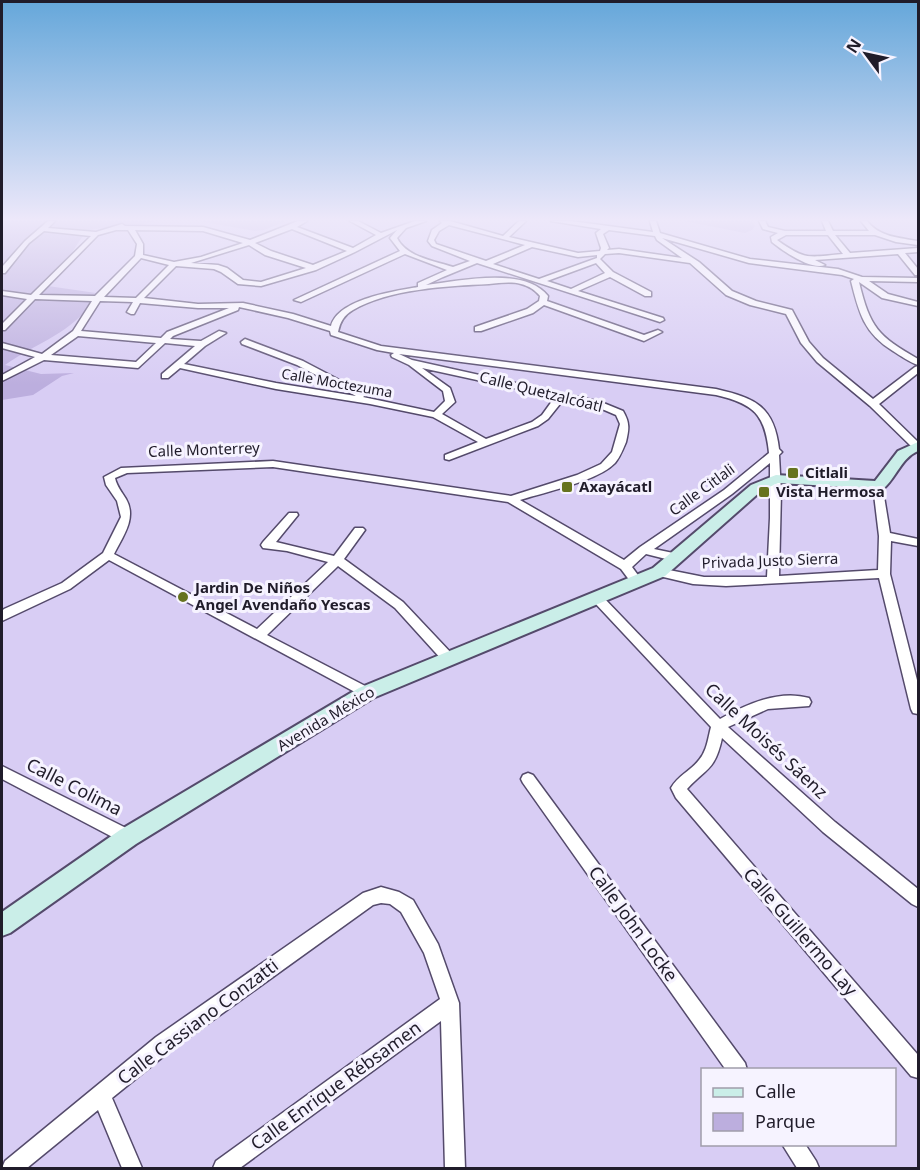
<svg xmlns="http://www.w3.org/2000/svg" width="920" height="1170" viewBox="0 0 920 1170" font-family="'Noto Sans',sans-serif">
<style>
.green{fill:#bcaede}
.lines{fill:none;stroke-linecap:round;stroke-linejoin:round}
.street-casing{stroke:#544a6b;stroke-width:3}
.secondary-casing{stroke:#544a6b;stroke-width:4}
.street{fill:#fff;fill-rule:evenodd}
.secondary{fill:#caeee8;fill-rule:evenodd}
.poi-dot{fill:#66731f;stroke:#f6f3ff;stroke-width:2}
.labels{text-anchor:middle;stroke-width:6;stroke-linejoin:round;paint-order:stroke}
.far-street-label{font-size:14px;fill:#201c2a;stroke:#f6f3ff}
.street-label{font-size:15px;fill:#201c2a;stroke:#f6f3ff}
.poi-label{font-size:15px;font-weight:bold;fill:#201c2a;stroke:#f6f3ff;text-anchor:start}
.near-street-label{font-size:18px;fill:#201c2a;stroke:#f6f3ff}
</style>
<rect width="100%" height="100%" fill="#d8cdf4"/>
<!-- green -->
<path class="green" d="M2,221H157C146,222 137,228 125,230C112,232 95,223 84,235C76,244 71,257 62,266C55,272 45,276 41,285L96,293L97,297C70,335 39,341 5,365L41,374L74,373L62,376L33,395L2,400Z
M198,221H286L264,230L255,231Z
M684,221H752L755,226L752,230L745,233Z"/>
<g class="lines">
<!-- street casing -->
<g class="street-casing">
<path id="street" d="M48,221H55L48,228L96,232L122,224L125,226L203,227L250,240L298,221H307L297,227L353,248L376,235L350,221H358L381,233L415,221H426L406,228L397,238C406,257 435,261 453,267L470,261L432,246L428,241L432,230L442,223L440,221H450L503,236L519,221H526L509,237L578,253L600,251L601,248L596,233L601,229L551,221H571L653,232L650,221H656L660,233L750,259L838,269L862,277L918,278V282L869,281L888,294L918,302V306L882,298L859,282C870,328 878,336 918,359V365C909,362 901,356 893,351C864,333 859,313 851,281L854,279L842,275L749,263L662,238L699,262L732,291L756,301L792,310L809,342L823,358L873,399L915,367L918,366V373L879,404L918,442L917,449L913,448L870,406L817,362L801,343L786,314L750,305L726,295L690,263L619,253L605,254L600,259L613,272L651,292V296H645L610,277L578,291L663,318L664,320L660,322L477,263L443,277L426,285C460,281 524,266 548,296L547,301L644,335L658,330L662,332L644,341L544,305L533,313L481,331H475V327L527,309L539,301L540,296C535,290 529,286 521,284C511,281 499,283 489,284C447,286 389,289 353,310C344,315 340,322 338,332L381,346L716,389C755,398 774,406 779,449L782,452L779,455L781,492L779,576L878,570L879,536L873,486L874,484H882L890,533L918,539V546L891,541L890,574L918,684V714L913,713L911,709L879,578L726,586L693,584L655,575L653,572L659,568L704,577H767L770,518V463L732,494L654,549L678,554L680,557L678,560L674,561L646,554L632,567L643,582L637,586L633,585L621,569L508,502L273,467L127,473L115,478C117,487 122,492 126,499C137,518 123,536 114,554L257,629L328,562L287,551L263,548L261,545L263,542L289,513H297L298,515L276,542L334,556L355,528H363L365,530L344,559L403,602L453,655L455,658L453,661H443L395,608L338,566L267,635L371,689L373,693L371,697L366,698L109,560L70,589L2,621V611L4,609L62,583L103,553L121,517L117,501L106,485L104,477L121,468L273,461L511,496L577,475L601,464L612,452L620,424L616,415L595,406L564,399L548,419L538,426L449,460L445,459V455L478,442L433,417L370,404L276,389L180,368L168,378H162V374L195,346L165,343L138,368L44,360L2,381V375L35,357L2,348V343L42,354L73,331L92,301L35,299L5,330H2V324L27,299L2,295V291L31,295L91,236L44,231L29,243L5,273H2V267L25,241ZM449,225L525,245L486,261L436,244L434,240L439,231ZM292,229L347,251L313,265L271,251L255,243ZM116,230H128L137,244L135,256L95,296L39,295L98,235ZM135,230L203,231L243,243L201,257L174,262L143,255V244ZM397,230L390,238L400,251L294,300L301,302L405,254L447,270L418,283V287C395,291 338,299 331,326L293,314L243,303L198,304L144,298L176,266L214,269L221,272L238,284L261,286L316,270L355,252ZM609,230L655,236L657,240L682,258L619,249L607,250L609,248L603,234ZM249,245L265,255L306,268L261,282L243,280L227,268L218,265L191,263ZM532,247L578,257L597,255V258L539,279L493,264ZM141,258L169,265L136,298L104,297ZM596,263L605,273L571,289L547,281ZM100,301L133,302L127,312L131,314H134L140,303L198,308H229L167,332L161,338L81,331ZM239,307L288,318L330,331L331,335L377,350L394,353L391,355L392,357L409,365L443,391L445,401L434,412L363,397L366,395L364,393L303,361L245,339L241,342L242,344L297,365L356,396L276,383L184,364L205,346L226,333L219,331L201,341L170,339L173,336L238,310ZM78,336L156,343L136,362L51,355ZM399,354L716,395C754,404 765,414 769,453L724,490L640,547L624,560L520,500C545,492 598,481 615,463C620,457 623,449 626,442C629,429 630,423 623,411L601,402L412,360ZM422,368L555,397L542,415L532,422L486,439L442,414L455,402L450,388Z
M759,221H765L768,227L785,231H826L822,221H828L833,231H869L861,221H867C879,237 900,238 918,241V245L896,242L875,235H835L850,253L918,248V252L905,253L918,269V275H915L898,254L815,260L825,265C812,271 783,251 772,242L771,237L778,233L763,229ZM786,235H828L843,254C809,257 806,261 777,240Z
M598,595L602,596L720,719C745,705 779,689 809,698L811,702L809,706L768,709L728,727L835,822L918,889V907L912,904L823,832L722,738C715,771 706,768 687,789L918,1055V1078L911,1076L676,798L671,788C678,775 691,771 699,760C707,751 708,738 711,727L594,602L592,599L594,596Z
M2,766L134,832L136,837L134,842L128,844L122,842L2,779Z
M528,773L533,775L745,1063L747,1070H726L523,783L521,779L523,775Z
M381,887L399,892L413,900L438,944L459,1003L465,1168H445L441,1021L240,1168H213L216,1161L440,999L424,953L401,912L390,904L381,903L373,905L170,1051L112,1098L142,1168H122L98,1110L27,1168H2L5,1161L156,1037L363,893Z
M782,1144H805L816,1161L819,1168H797Z"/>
</g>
<!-- secondary casing -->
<g class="secondary-casing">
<path id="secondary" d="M918,442V451C901,458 897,477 883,489L778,483L761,491L665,576L373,698L136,844L10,933L2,936V912L120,830L359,688L653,568L751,485L776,475L875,481L898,451Z"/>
</g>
<!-- street -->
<use href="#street" class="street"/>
<!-- secondary -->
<use href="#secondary" class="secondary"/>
</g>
<!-- sky -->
<linearGradient id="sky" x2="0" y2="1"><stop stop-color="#65a7da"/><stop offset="0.57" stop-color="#ede8fa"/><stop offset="1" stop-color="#ede8fa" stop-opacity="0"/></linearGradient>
<rect width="920" height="385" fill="url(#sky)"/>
<!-- markers -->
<g class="poi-dot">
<rect x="787" y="467" width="12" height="12" rx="3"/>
<rect x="561" y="481" width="12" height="12" rx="3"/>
<rect x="758" y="486" width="12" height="12" rx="3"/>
<circle cx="183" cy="597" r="6"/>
</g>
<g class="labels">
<!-- far-street labels -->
<g class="far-street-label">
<text transform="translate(337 383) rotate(10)" y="5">Calle Moctezuma</text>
</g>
<!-- street labels -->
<g class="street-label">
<text transform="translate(541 392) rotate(14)" y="5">Calle Quetzalcóatl</text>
<text transform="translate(204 450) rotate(-2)" y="5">Calle Monterrey</text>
<text transform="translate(702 490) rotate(-36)" y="5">Calle Citlali</text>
<text transform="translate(770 561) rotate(-2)" y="5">Privada Justo Sierra</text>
<text transform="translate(326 719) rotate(-31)" y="5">Avenida México</text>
</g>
<!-- poi labels -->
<g class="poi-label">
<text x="805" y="478">Citlali</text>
<text x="579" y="492">Axayácatl</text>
<text x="776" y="497">Vista Hermosa</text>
<text x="195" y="593">Jardin De Niños<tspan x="195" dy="17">Angel Avendaño Yescas</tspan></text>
</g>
<!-- near-street labels -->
<g class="near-street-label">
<text transform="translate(766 741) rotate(43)" y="6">Calle Moisés Sáenz</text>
<text transform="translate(74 787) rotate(27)" y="6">Calle Colima</text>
<text transform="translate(633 924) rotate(54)" y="6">Calle John Locke</text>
<text transform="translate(800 932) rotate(49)" y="6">Calle Guillermo Lay</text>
<text transform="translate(198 1022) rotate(-37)" y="6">Calle Cassiano Conzatti</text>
<text transform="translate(336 1086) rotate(-36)" y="6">Calle Enrique Rébsamen</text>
</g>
</g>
<!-- border -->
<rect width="920" height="1170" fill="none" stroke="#201c2a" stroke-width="6"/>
<!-- legend -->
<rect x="701" y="1068" width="195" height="78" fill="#f6f3ff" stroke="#a09daa" stroke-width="1.5"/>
<rect x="713" y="1088" width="30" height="9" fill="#caeee8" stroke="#a09daa" stroke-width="1.5"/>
<text x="755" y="1098" font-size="18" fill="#201c2a">Calle</text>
<rect x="713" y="1113" width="30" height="18" fill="#bcaede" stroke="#a09daa" stroke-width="1.5"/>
<text x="755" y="1128" font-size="18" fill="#201c2a">Parque</text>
<!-- north arrow -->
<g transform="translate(866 54) rotate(303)" stroke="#f6f3ff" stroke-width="4.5" paint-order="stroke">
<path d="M0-4.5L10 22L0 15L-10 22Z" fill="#201c2a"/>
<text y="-9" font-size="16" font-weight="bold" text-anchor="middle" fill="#201c2a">N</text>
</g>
</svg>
